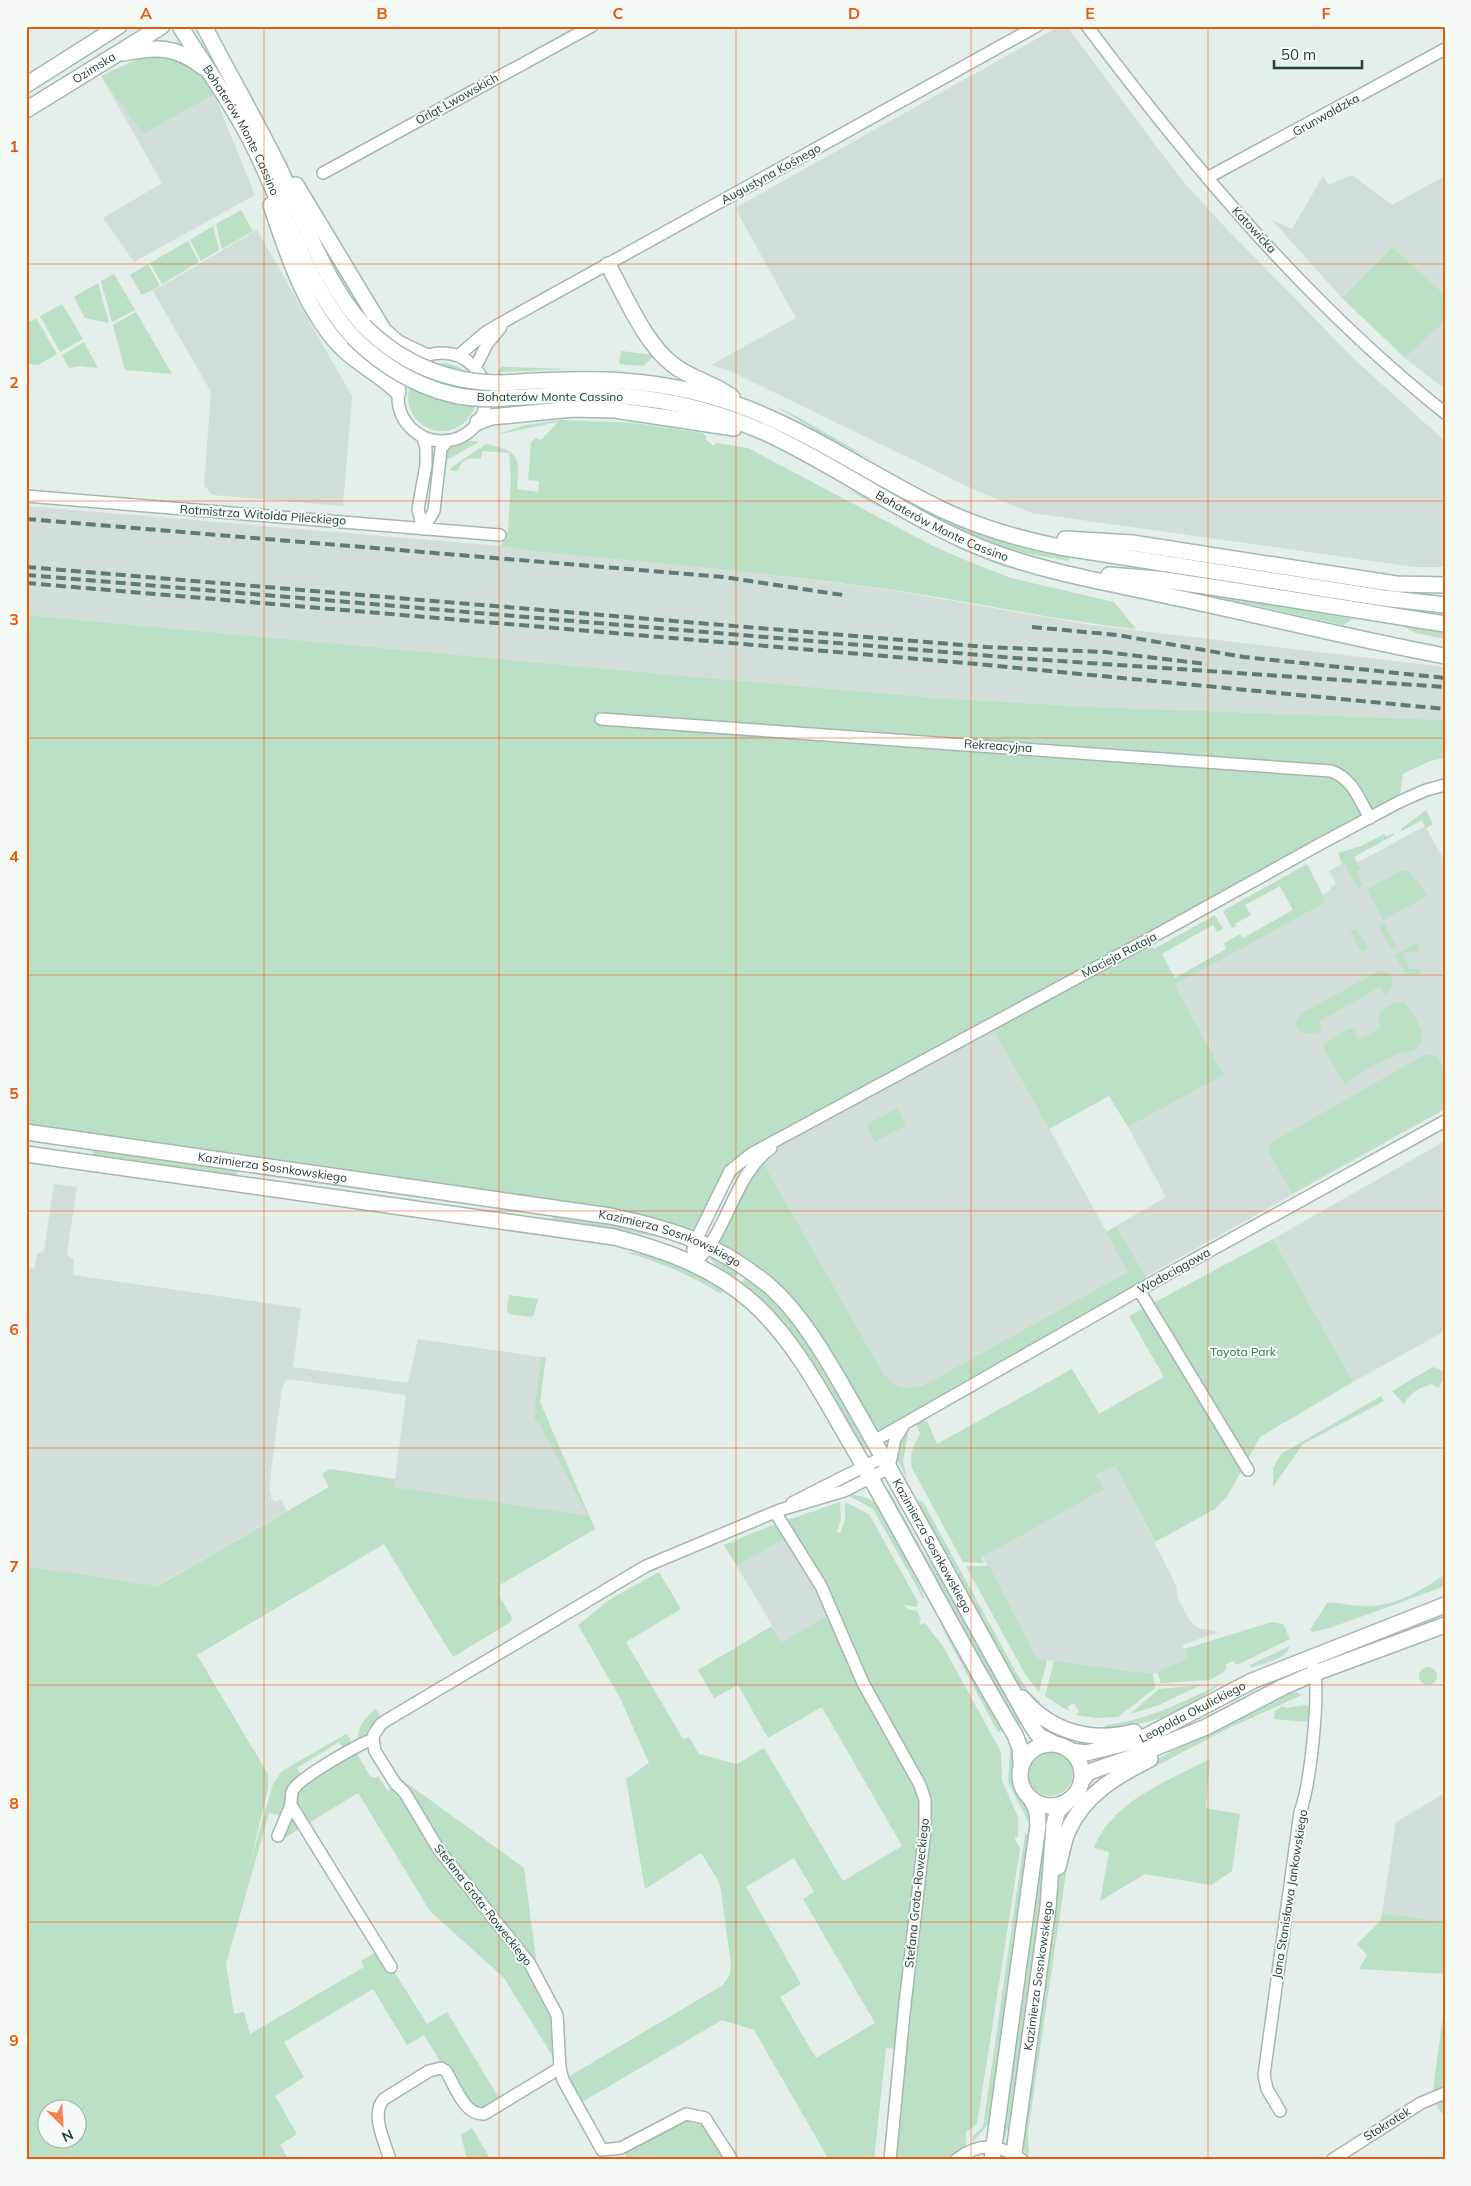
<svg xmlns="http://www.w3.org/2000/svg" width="1471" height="2186" viewBox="0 0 1471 2186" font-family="Mulish,sans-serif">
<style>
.built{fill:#d2ded9}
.green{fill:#bbe0c6;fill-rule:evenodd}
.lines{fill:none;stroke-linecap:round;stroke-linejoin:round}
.minor-casing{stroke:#a6b7b1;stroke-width:14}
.tertiary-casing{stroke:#a6b7b1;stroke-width:18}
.secondary-casing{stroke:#a1bbb2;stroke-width:18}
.minor{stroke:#fff;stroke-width:11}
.tertiary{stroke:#fff;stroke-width:15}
.secondary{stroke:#fff;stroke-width:15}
.rail{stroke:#5c7c74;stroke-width:4;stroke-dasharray:10 5;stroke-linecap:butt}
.secondary-bridge-casing{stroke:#a1bbb2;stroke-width:18;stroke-linecap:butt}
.secondary-bridge{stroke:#fff;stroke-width:15}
.grid{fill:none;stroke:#e8590c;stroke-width:1;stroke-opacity:0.55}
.labels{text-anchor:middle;stroke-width:4;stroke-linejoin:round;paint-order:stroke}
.street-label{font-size:12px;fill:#224139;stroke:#f5faf7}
.park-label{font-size:12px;fill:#297b49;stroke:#f5faf7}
.neatline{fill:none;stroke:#e8590c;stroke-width:2}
.grid-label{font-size:16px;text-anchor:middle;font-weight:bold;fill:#e8590c}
</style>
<rect width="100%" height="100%" fill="#e4eeea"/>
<!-- built -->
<path class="built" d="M1058,27L1068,28L1156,146L1183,181L1220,222L1355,360L1445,441V567H1415L1032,513L977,491L730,371L711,365L796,318L735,208Z
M135,60L200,72L214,94L255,195L134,262L103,218L162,183L101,76Z
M1352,175L1392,205L1445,176V295L1392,247L1342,298L1272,220L1292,229L1323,176L1328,185Z
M257,230L352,396L343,506L212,495L204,485L211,392L153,291Z
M1445,321V389L1405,358Z
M26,506L501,546L521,550L677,563L896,591L1091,625L1445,667V720L1093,707L937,698L663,674L26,615Z
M1425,826L1445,862V1109L1145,1277L1116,1226L1166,1197L1128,1127L1224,1075L1175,985L1326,901L1321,892L1323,894L1331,890L1330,887L1336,884L1329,871L1354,857L1357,863Z
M991,1024L1129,1272L928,1383L910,1388L901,1387L892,1384L883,1373L760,1157L795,1131Z
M1445,1141V1331L1353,1382L1273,1239Z
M54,1184L77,1187L67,1253L70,1258L74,1259L73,1275L301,1308L293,1367L408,1383L418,1339L541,1357L533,1421L539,1422L589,1517L394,1487L406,1395L287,1379L282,1387L269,1487L271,1497L274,1502L281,1499L287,1511L157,1586L26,1566V1268L34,1269L37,1254L44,1251Z
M1115,1466L1164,1561L1176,1585L1178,1599L1189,1620L1198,1628L1219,1632L1182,1645L1188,1658L1153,1674L1037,1659L983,1557L1103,1489L1096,1475Z
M789,1536L833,1612L782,1642L737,1566Z
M1445,1793V1922L1382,1913L1396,1822Z"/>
<!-- green -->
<path class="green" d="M146,56L174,57L200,72L214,94L143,134L101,76Z
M241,210L253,231L222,249L216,224Z
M213,226L219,250L201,261L190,240Z
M188,241L199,262L162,284L150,263Z
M1392,247L1445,295V321L1405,358L1342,298Z
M148,264L160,286L142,295L130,275Z
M114,274L135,310L112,322L101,281Z
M98,283L109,323L85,318L74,297Z
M62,304L83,339L60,352L40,316Z
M136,312L172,374L125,370L113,325Z
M36,318L57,354L38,365L26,364V324Z
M84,342L98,368L80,366L69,368L62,355Z
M621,351L655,355L643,366L619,364Z
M408 397a34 34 0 1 1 68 0a34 34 0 1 1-68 0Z
M503,366L506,367L571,369L501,372L502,407H499L498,370Z
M609,385L649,389L709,402L772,425L839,460L1070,555L1069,561L1025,553L992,545L954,529L816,453Z
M777,407L798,417L878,463L823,435Z
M560,420L635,423L702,433L707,437L705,439L714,446L716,443L748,448L931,545L965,560L1011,578L1114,602L1136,629C1054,620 974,602 893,590C769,573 645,561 521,550L501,546L508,531L511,479L509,453L482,451L481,459C469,458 462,458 458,471L450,470L452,467L486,444C520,452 520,456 517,489L538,492L539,481L528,480L531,443L535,438L541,440L558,422L495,435L526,425Z
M465,440L479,442L443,462L451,446Z
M842,487L1052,577L1053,580L1000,565L960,549Z
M1063,580L1204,610V613L1061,582Z
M1165,585L1353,619L1343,625L1249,604V607L1165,588Z
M26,615L663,674L937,698L1093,707L1445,720V758L1430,761L1403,774L1399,802L1147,940L1154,949L1215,915L1223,929L1217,932L1213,925L1162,954L1175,978L1226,949L1224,943L1240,934L1243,938L1293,910L1280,886L1245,905L1251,915L1235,924L1236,926L1232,928L1223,911L1307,864L1326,902L1175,985L1224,1075L1128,1127L1109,1096L1049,1129L991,1025L735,1165L696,1240L675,1231L26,1132Z
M1402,626L1445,633V639L1416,633Z
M1426,810L1433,824L1426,828L1422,820L1402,831L1401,829Z
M1394,833V835L1354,857L1360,869L1356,871L1363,885L1358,888L1344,863L1342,864L1338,853L1361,846L1384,834L1386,837Z
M1403,870L1408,871C1415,879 1422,886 1427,896L1383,920L1367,889Z
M1384,923L1396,946L1394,949H1391L1378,925Z
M1355,929L1357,930L1368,947L1362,953L1350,931Z
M1417,943L1420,952L1403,953L1410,969H1420L1419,974L1411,976L1404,972L1395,955Z
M1381,970C1395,973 1397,987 1385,995L1380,987L1318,1022L1323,1030C1305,1040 1287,1028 1302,1013Z
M1396,1002H1404C1412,1012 1430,1036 1418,1047C1412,1052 1403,1052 1396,1055C1379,1062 1358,1073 1345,1085L1322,1045L1349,1029H1353L1359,1040L1380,1028L1378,1015L1386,1007Z
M1424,1055H1435L1445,1068V1109L1292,1193L1268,1151L1270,1143Z
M897,1108L906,1125L875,1142L866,1125Z
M94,1149L237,1170L236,1178L92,1156Z
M760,1157L883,1373C898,1390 907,1391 928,1383L1128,1272L1106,1232L1116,1226L1150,1284L874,1441L790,1307L710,1245Z
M552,1215L640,1228L679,1242C636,1231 594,1227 551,1221Z
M1273,1239L1353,1382L1260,1437L1228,1495L1215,1509L1155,1542L1115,1466L1096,1475L1104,1489L983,1557L981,1555L984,1563L963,1562L912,1468C909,1454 914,1445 920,1434L916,1423L922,1420L927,1421L937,1444L1072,1369L1099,1414L1164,1377L1129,1316Z
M625,1252L650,1255L687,1267L725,1289L721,1294C689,1274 661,1263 625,1252Z
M707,1253L739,1271L733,1279L717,1268Z
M747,1276C802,1322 834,1385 868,1446L862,1450L787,1329L777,1316L740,1285Z
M509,1295L538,1299L534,1315L530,1317L509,1314L507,1310Z
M541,1357H546L540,1402L595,1529L500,1585V1597L512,1618L511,1622L453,1657L384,1544L197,1655L268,1774V1789L250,1864L273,1784L282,1771L346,1734L350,1738L351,1744L344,1749L339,1742L297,1768L306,1784L356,1752L370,1776L374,1778L378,1776L388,1791L401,1779L524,1868L539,1981L553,2007L560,2068L504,1978L430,1911L358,1793L281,1840L286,1817L269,1813L226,1964L234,2014L244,2012L250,2034L364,1967L361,1961L380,1949L427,2024L447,2012L502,2103L477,2114L446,2071L424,2035L407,2045L373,1989L284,2042L304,2077L275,2096L297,2134L280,2145L289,2160H26V1566L158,1586L329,1487L322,1474L330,1469L395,1479L394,1487L588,1516L539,1423L533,1421ZM48,2108H78V2138H48Z
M1433,1367L1445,1372V1378L1438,1388L1432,1384C1418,1388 1411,1392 1404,1404L1392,1391Z
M1381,1396L1384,1401L1303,1444L1273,1487V1468L1281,1454Z
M906,1429L908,1435L903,1461L907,1479L898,1462L895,1450Z
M889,1490L922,1550L943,1581L1024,1721L1018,1725L915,1545L887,1491Z
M848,1495C858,1495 866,1496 874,1502C889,1514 916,1578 925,1598H923L873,1509Z
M918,1500L923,1502L1016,1672L1028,1691L1040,1702L1039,1707L1028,1697L1014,1679L996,1648L929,1528Z
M840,1502L841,1519L837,1532L840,1533L845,1520V1502L869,1514L918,1602L917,1607L904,1605L907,1609L917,1611L921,1619L919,1621L921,1625L925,1623L944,1648L1001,1752L1002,1781L1018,1817V1837H1014L1020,1849L977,2124L966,2132V2148L951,2160H890L900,2049L886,2048L874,2160H829L754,2030L722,2020L577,2105L563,2080L723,1985L729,1976L731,1966L721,1890L718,1880L701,1853L645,1889L626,1779L649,1763L620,1698L578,1625L612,1598L659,1572L681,1609L626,1642L683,1739L689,1737L699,1754L737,1764L764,1748L843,1881L902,1846L822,1707L768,1738L738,1685L714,1698L698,1670L772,1626L782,1642L833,1612L789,1536L737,1566L724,1545L770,1526ZM794,1858L814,1892L803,1899L875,2023L816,2058L780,1997L801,1984L746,1887Z
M966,1566H989L1037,1659L1047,1660L1039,1692L1025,1674Z
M1445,1574V1586L1330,1628L1313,1632L1310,1630L1327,1603C1339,1602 1351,1606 1362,1606C1392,1608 1422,1591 1445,1574Z
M1272,1622L1283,1624L1290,1639L1239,1664H1235L1233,1661L1225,1665L1227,1668L1224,1670L1225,1671L1210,1680L1161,1683L1157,1672L1188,1658L1184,1649Z
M941,1626L962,1654L1006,1731L998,1732Z
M1290,1646C1286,1660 1263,1663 1251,1668L1250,1665Z
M1054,1661L1153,1674L1155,1688L1118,1717L1095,1718L1076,1715L1079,1712L1074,1703L1067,1707L1070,1712L1045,1696Z
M1419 1676a9 9 0 1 1 18 0a9 9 0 1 1-18 0Z
M1220,1684C1211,1690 1202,1698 1192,1704C1164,1720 1135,1726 1103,1730L1106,1725C1148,1720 1183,1702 1220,1684Z
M1201,1685L1159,1705L1130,1714L1159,1689Z
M1296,1692L1302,1695L1227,1729L1124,1783L1118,1779L1281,1695Z
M1305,1705L1309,1707L1310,1720L1307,1722L1274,1719L1275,1711L1282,1706L1286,1708Z
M376,1709L381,1717C371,1724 368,1735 358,1741C357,1727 365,1717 376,1709Z
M1011,1740L1014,1755L1011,1773L1012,1785L1019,1797L1029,1808L1034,1822L1028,1821L1008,1782Z
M1027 1773a23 23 0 1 1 46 0a23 23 0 1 1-46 0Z
M1210,1759L1206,1808L1240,1814L1232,1871L1211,1885L1145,1874L1100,1901L1109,1852L1094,1848C1111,1802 1169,1780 1210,1759Z
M1041,1832L1049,1833L1045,1880L1012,2116L1004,2140L1000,2139Z
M1028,1833H1033L992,2108L988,2124L972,2143L973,2136L983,2127L1025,1835Z
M1072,1840L1073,1844L1066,1873L1028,2131L1029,2158L1021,2146L1058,1879Z
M1382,1913L1445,1922V1974L1359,1969L1367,1955L1357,1944L1380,1921Z
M1445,2000V2118L1432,2098Z
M686,2114L705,2118L726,2160H628L621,2148Z
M472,2128L491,2160H467L461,2135Z"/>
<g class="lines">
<!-- minor casing -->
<g class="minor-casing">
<path id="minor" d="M1087,26C1192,166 1307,303 1445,413
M323,173L592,26
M1207,178L1445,49
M398 397a44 44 0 1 1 88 0a44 44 0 1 1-88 0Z
M458,356L486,332L505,321L1037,26
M475,368L487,344L501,327
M26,496L500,535
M423,529L434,511L441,449L447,441
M423,529L418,509L426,465V448L423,438
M601,719L1331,771C1352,778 1359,799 1370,818
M694,1263L693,1249L696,1240L730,1171L751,1154L1147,940L1322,843L1399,802L1426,790L1445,785
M694,1263C729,1232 732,1177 771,1148
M1139,1290L1248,1470
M874,1441L1139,1290L1445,1121
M792,1503L883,1457
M775,1512L821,1586L863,1683L920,1785L925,1800V1830L904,2013L890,2160
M373,1739C358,1745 300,1777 293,1790C291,1794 291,1800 291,1805L391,1967
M278,1836L291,1805
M1280,2111L1267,2089L1264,2075L1300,1812C1310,1787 1321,1689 1313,1666
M390,2160C385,2142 370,2114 384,2099L429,2071L441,2068L446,2071C455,2086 464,2115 484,2114L560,2068
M732,2160L705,2118L686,2114L621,2148L602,2150L563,2080L560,2068L557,2015L530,1964L439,1850L405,1793L395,1783L375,1751L373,1739L374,1734L381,1724L387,1720L646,1566L780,1510L844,1491L889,1468L895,1439L905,1423
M956,2160C980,2142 998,2143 1022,2160
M1332,2160L1421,2103L1445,2093"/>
</g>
<!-- tertiary casing -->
<g class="tertiary-casing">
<g id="tertiary">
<path id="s1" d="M26,1132L610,1216C673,1229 716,1243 767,1284C807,1317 841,1384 867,1429C923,1527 976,1627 1032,1726L1039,1736L1053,1743"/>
<path d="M26,1154L614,1237C665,1250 713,1267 753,1303C795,1341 822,1394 850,1442C907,1539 957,1639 1015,1735L1020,1748L1021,1764"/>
<path d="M1022,1698C1051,1732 1091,1743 1134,1732"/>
<circle cx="1051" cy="1775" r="31"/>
<path id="s2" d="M1071,1751L1086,1753L1139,1740L1252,1681L1445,1605"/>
<path d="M1082,1780L1089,1772L1135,1756L1206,1727L1283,1687L1315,1673L1445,1625"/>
<path d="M1058,1867C1061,1856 1063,1843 1067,1833C1083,1795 1116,1776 1150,1759"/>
<path d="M992,2160L1038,1825L1037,1811L1031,1799"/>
<path id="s3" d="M1013,2160L1048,1907L1054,1825L1057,1812L1069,1800"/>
</g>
</g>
<!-- secondary casing -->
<g class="secondary-casing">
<g id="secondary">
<path id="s4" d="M180,26C203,64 230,100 250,139C283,203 305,284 353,337"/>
<path d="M204,26C229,75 257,122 281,172C306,224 325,283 364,326"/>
<path d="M123,53C156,47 175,45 203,67"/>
<path d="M26,85L119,26"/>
<path id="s5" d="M26,110L162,26"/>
<path d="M296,185L384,331L398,343L425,356"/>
<path d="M271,205C287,253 306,312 343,349C360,365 381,375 398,392"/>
<path d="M608,265C625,295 644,342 672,364C690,379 714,383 732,397"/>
<path d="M503,383C589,377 664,376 746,408C816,435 877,479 945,511C981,528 1020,539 1060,547L1383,598L1445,605"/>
<path id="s6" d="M503,398C531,397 560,394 588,394C649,395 710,408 766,433C844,469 913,523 995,553C1053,574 1117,584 1178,598C1267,617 1355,639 1445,656"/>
<path d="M478,422L491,417L573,409L615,410L734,428"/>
<path d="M1065,539L1132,543L1396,584L1445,585"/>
<path d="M1109,575L1158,579L1231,590L1445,624"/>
</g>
</g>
<!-- minor -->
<use href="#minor" class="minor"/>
<!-- tertiary -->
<use href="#tertiary" class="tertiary"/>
<!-- secondary -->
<use href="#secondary" class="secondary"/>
<!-- rail -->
<path class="rail" d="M26,519L723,577L843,595
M26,567L986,647L1105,652L1207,664
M26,575L1015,658L1445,687
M26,583L966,663L1445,709
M1032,627L1117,635L1244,657L1445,678"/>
<!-- secondary-bridge casing -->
<g class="secondary-bridge-casing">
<path id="secondary-bridge" d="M364,326C403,365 449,383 503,383
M353,337C392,376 447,404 503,398"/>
</g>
<!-- secondary-bridge -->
<use href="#secondary-bridge" class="secondary-bridge"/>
</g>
<!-- grid -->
<path class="grid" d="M264,26V2160M499,26V2160M736,26V2160M971,26V2160M1208,26V2160M26,264H1445M26,501H1445M26,738H1445M26,975H1445M26,1211H1445M26,1448H1445M26,1685H1445M26,1922H1445"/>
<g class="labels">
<!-- street labels -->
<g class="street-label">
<text dy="4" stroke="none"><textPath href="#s5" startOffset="80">Ozimska</textPath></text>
<text transform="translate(457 99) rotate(-29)" y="4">Orląt Lwowskich</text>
<text transform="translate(1326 115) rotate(-29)" y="4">Grunwaldzka</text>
<text dy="4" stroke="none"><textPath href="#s4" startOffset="121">Bohaterów Monte Cassino</textPath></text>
<text transform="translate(771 174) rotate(-29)" y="4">Augustyna Kośnego</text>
<text transform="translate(1254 230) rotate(47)" y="4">Katowicka</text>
<text x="550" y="401">Bohaterów Monte Cassino</text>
<text transform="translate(263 515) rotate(4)" y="4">Rotmistrza Witolda Pileckiego</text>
<text dy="4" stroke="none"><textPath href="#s6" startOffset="468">Bohaterów Monte Cassino</textPath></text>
<text transform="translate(998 746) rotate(4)" y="4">Rekreacyjna</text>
<text transform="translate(1119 955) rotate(-28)" y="4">Macieja Rataja</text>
<text dy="4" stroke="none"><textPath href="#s1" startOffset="249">Kazimierza Sosnkowskiego</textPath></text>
<text dy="4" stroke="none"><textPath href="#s1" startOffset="654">Kazimierza Sosnkowskiego</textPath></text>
<text transform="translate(1174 1271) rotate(-29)" y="4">Wodociągowa</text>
<text dy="4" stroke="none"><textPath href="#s1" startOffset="1074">Kazimierza Sosnkowskiego</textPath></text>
<text dy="4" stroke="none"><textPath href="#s2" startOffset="130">Leopolda Okulickiego</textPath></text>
<text transform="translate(917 1893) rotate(-84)" y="4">Stefana Grota-Roweckiego</text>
<text transform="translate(1290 1894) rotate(-81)" y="4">Jana Stanisława Jankowskiego</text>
<text transform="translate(483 1905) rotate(52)" y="4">Stefana Grota-Roweckiego</text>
<text dy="4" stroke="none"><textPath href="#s3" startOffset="186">Kazimierza Sosnkowskiego</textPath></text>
<text transform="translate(1387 2124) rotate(-32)" y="4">Stokrotek</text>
</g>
<!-- park labels -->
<g class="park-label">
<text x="1243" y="1356">Toyota Park</text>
</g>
</g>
<!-- border -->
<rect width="1471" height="2186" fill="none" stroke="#f5faf7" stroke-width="55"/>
<!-- north arrow -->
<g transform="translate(62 2124) rotate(155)"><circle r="24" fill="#f5faf7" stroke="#a1b0ab"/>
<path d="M0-4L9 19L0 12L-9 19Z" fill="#fb8055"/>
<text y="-8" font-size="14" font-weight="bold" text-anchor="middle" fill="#224139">N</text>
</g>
<!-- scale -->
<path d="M1274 60v8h88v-8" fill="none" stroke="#224139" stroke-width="2.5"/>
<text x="1281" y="60" font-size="15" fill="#224139" stroke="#f5faf7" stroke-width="4" paint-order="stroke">50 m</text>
<rect x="28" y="28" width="1416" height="2130" class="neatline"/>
<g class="grid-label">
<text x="146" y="19">A</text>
<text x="382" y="19">B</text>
<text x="618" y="19">C</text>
<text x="854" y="19">D</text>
<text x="1090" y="19">E</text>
<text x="1326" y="19">F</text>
<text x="14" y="152">1</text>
<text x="14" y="388">2</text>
<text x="14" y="625">3</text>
<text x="14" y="862">4</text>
<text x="14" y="1099">5</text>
<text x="14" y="1335">6</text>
<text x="14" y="1572">7</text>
<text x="14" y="1809">8</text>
<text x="14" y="2046">9</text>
</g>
</svg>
